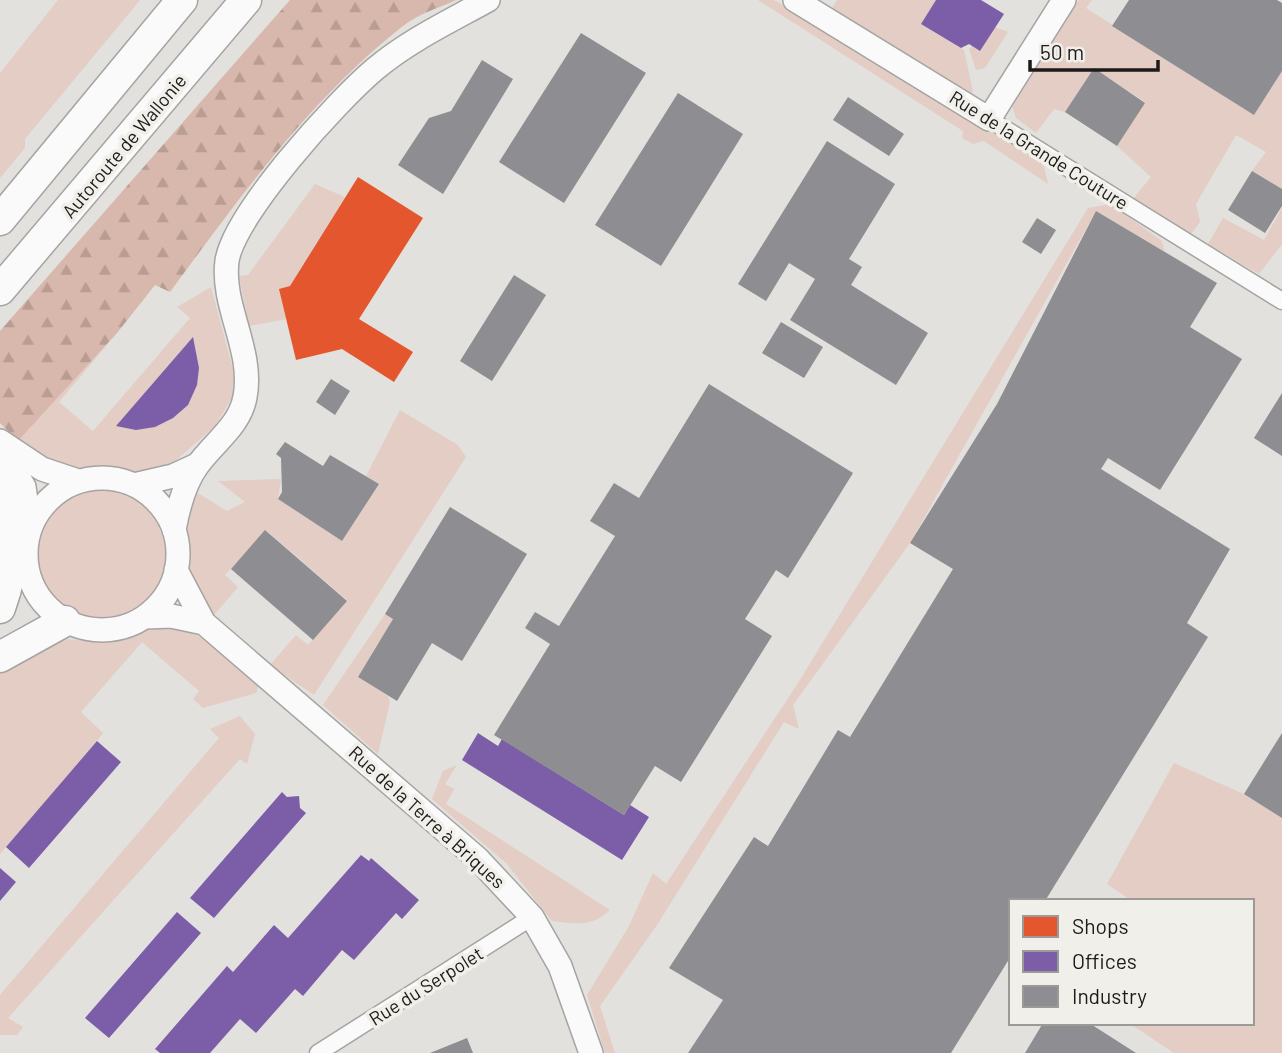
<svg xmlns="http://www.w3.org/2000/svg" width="1282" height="1053" viewBox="0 0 1282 1053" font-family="Barlow,sans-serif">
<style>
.grass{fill:#e3cdc5}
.forest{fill:url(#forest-firs)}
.shops{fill:#e4572e}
.offices{fill:#7b5ea7}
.industry{fill:#8d8d92}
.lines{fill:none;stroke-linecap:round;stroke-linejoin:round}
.street-casing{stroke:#a5a4a2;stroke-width:19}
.secondary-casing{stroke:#a5a4a2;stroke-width:26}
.highway-casing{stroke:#a5a4a2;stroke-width:33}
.street{stroke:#fbfafa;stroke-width:16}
.secondary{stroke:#fbfafa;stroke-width:23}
.highway{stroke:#fbfafa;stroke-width:30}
.labels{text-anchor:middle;stroke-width:7;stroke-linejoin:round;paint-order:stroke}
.street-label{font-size:19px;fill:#1c1b19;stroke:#f1efe9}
</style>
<defs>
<pattern id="forest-firs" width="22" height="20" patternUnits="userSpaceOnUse" patternTransform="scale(1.75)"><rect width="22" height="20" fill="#d8b7ac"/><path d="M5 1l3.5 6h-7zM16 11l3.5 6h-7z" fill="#b99d93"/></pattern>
</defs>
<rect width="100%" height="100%" fill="#e2e1dd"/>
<!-- grass -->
<path class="grass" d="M58,0H140L25,139V148L0,178V73Z
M758,0H774L975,118L1043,163L1048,184L984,141L973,144L962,138L963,131Z
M837,0H936L921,24L964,50L973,91L970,95L831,10Z
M1079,0H1092L1086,8L1254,115L1282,71V189L1252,171L1266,152L1236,135L1196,204L1200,222L1191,234L1133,199L1151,177L1117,146L1145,102L1094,69L1065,112L1054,109L1036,133L1016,118L1011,103Z
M995,27L1008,32L985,68L976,70L969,49L972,46L980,51Z
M315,184L345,197L290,286L287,319L249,326L239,276L248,275Z
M1110,204L1162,241L1164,251L1096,211L910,543L793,705L799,729L784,722L657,925L600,1006L615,1053H605L587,995L629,926L653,873L666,884L798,683L1088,208Z
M1282,208V244L1259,274L1208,244L1223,218L1264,240Z
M211,287L238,388L215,426L159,475C120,474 82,467 42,469L18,441L117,333L59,402L93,431L190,318L177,307Z
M400,410L458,445L466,457L314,695L270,665L296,635L308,645L347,600L266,530L225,575L238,587L214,615L189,599L176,570L193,490L227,511L245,502L218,481L281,479L278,499L342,541L379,484L366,476Z
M37 554a64 64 0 1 1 128 0a64 64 0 1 1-128 0Z
M385,614L393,619L358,677L388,696L390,702L378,754L323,705Z
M151,627C204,627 220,650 260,682L256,693L203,708L193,699L199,691L142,642L81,712L103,733L97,741L0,854V674L32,648L61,639L100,641Z
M240,716L255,734L247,764L240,759L8,1018L23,1027L17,1035H0V995L219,738L210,729Z
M1174,763L1244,794L1282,818V1053H1174L1129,1023H1252V901H1132L1107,884Z
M457,765L445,784L454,789L446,804L610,910C593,927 575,924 552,921L506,863L432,799L443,771Z"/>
<!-- forest -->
<path class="forest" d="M290,0H456C439,8 418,14 403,26C310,99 240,197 170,292L155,285L117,333L18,441L0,423V331Z"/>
<!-- shops -->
<path class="shops" d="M358,177L423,218L359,319L413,352L394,382L342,349L296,360L279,289L290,286Z"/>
<!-- offices -->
<path class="offices" d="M936,0H981L1004,14L980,51L969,44L961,48L921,24Z
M193,337L199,368L197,385L188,405L173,418L155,427L136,430L116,426Z
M478,733L498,746L502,739L624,815L630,805L649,817L622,860L462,760Z
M97,741L121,762L29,868L6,847Z
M282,792L287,797L299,796L300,808L306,813L214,918L190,898Z
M361,855L369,861L371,858L419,900L402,919L396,913L354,960L342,950L303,996L295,989L256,1033L240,1019L210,1053H160L155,1049L227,966L233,972L274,925L288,938Z
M0,868L16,882L0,901Z
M177,912L201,933L109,1038L85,1018Z"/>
<!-- industry -->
<path class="industry" d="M1129,0H1277L1282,3V71L1254,115L1112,26Z
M581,33L646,73L564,203L499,162Z
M482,60L513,79L443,194L398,165L429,118L451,111Z
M1094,68L1145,103L1117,146L1065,112Z
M678,93L743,134L661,266L595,225Z
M848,97L904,134L889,156L833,120Z
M827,141L895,184L849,259L862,267L851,285L928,333L896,385L790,320L815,279L789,263L766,301L738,284Z
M1252,171L1282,189V206L1265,233L1228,210Z
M1096,211L1217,283L1190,327L1242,359L1160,490L1108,458L1101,469L1230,549L1187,623L1208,637L1045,901H1011V956L951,1053H688L723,1000L669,968L754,837L768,846L838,730L850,737L953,569L910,543L997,404Z
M1037,218L1056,230L1041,254L1022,242Z
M514,275L546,295L492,381L460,361Z
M781,322L823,347L804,378L762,353Z
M331,379L350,391L335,415L316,402Z
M709,384L853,473L788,578L776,570L745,619L772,636L681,782L655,766L624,815L494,735L550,644L525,628L535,612L559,626L615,536L590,521L614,483L639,498Z
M1282,393V456L1254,438Z
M285,442L323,466L330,455L379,484L342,541L278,499L282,492L281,458L276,454Z
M450,507L527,554L462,661L432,643L397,701L358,677L393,619L385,614Z
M265,530L347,601L313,640L231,569Z
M1282,733V818L1244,794Z
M1043,1023H1089L1136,1053H1025Z
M467,1038L473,1053H430Z"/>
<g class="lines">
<!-- street casing -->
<g class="street-casing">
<path id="street" d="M989,119L1282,301
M318,1053L532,917"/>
</g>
<!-- secondary casing -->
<g class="secondary-casing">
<path id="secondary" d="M795,0L989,119L1064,0
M0,441L42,469L78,481
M0,445L24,487L30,527
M26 554a76 76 0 1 1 152 0a76 76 0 1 1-152 0Z
M134,485L173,476L197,465
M174,530C178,508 184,484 197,466C213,443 240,426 245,397C254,350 221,306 227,261C234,214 337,101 375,69C408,41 450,21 488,0
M176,570L204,623L478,859L532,917L560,966L591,1053
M145,617L171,616L204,623"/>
</g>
<!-- highway casing -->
<g class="highway-casing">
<path id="highway" d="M0,220L182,0
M0,290L246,0
M0,462C12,520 21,550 0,608
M0,657L65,621"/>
</g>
<!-- street -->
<use href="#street" class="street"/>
<!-- secondary -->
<use href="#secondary" class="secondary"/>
<!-- highway -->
<use href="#highway" class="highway"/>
</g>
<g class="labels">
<!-- street labels -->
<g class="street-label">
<text transform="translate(124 146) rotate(-50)" y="7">Autoroute de Wallonie</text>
<text transform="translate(1039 150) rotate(32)" y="7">Rue de la Grande Couture</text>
<text transform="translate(427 817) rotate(42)" y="7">Rue de la Terre à Briques</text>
<text transform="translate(426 986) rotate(-32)" y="7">Rue du Serpolet</text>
</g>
</g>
<!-- legend -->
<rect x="1009" y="899" width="245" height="126" fill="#f1efe9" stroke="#9c9a96" stroke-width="2"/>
<rect x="1023" y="916" width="35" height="21" fill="#e4572e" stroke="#9c9a96" stroke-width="2"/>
<text x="1072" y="934" font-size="21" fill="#1c1b19">Shops</text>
<rect x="1023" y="951" width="35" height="21" fill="#7b5ea7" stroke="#9c9a96" stroke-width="2"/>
<text x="1072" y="969" font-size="21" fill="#1c1b19">Offices</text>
<rect x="1023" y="986" width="35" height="21" fill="#8d8d92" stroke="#9c9a96" stroke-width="2"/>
<text x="1072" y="1004" font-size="21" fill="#1c1b19">Industry</text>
<!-- scale -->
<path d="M1030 60v10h128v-10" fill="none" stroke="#1c1b19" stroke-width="3.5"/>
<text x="1040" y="60" font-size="21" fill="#1c1b19" stroke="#f1efe9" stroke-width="5" paint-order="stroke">50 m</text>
</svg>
